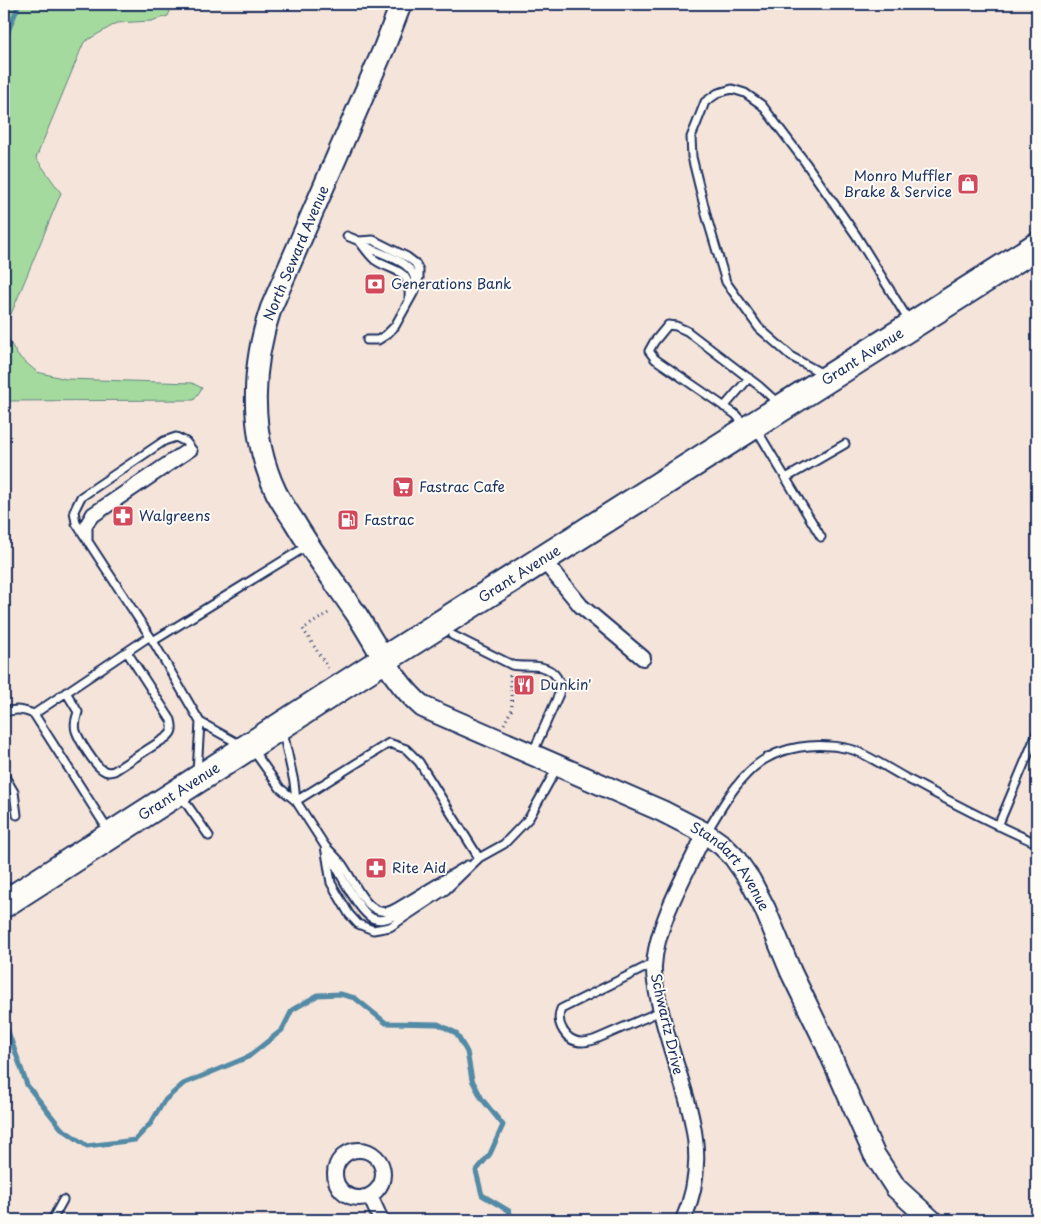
<svg xmlns="http://www.w3.org/2000/svg" width="1041" height="1224" viewBox="0 0 1041 1224" font-family="'Playpen Sans',sans-serif">
<style>
.green{fill:#a4da9e;stroke:#60847e}
.lines{fill:none;stroke-linecap:round;stroke-linejoin:round}
.stream{stroke:#538aa5;stroke-width:5}
.lane-casing{stroke:#1b2f5e;stroke-width:11}
.street-casing{stroke:#1b2f5e;stroke-width:18}
.secondary-casing{stroke:#1b2f5e;stroke-width:24}
.highway-casing{stroke:#1b2f5e;stroke-width:30}
.path{stroke:#1b2f5e;stroke-width:3;stroke-dasharray:1 4;stroke-linecap:butt}
.lane{stroke:#fdfcf7;stroke-width:7}
.street{stroke:#fdfcf7;stroke-width:14}
.secondary{stroke:#fdfcf7;stroke-width:20}
.highway{stroke:#fdfcf7;stroke-width:26}
.labels{text-anchor:middle;stroke-width:4;stroke-linejoin:round;paint-order:stroke}
.poi-label{font-size:14px;fill:#1b2f5e;stroke:#fdfcf7;text-anchor:start}
.street-label{font-size:14px;fill:#1b2f5e;stroke:#fdfcf7}
</style>
<rect width="100%" height="100%" fill="#f5e4da"/>
<filter id="ink" filterUnits="userSpaceOnUse"><feTurbulence type="fractalNoise" baseFrequency=".02" numOctaves="2"/><feDisplacementMap in="SourceGraphic" scale="10" xChannelSelector="R" yChannelSelector="G"/><feConvolveMatrix kernelMatrix="1 2 1 2 8 2 1 2 1" color-interpolation-filters="sRGB"/></filter>
<g filter="url(#ink)">
<!-- green -->
<path class="green" d="M4,4H173L168,16L151,21L117,23L84,42L36,158L61,193L4,331Z
M4,332L18,356L37,372L66,379L192,383L202,388L194,400L4,401Z"/>
<g class="lines">
<!-- stream -->
<path class="stream" d="M4,41L19,4
M4,1020L27,1085L61,1128L87,1146L135,1140L151,1123L164,1101L183,1084L248,1057L282,1030L292,1010L318,995L340,994L355,998L386,1023L438,1024L456,1033L467,1052L472,1080L482,1099L503,1125L490,1154L476,1171L482,1195L509,1211L513,1220"/>
<!-- lane casing -->
<g class="lane-casing">
<path id="lane" d="M347,236L359,241L373,240L407,257L415,263L419,270V278L415,290L395,326L386,335L378,340H367
M359,241C364,247 369,255 375,260C394,273 411,267 409,298
M364,245C380,255 417,261 415,284
M823,374L792,357L759,328L726,282L707,218L692,157L691,137L696,125L705,102L718,93L732,89L745,93L762,105L805,162L856,235L909,321
M724,407L749,378
M745,425L735,414L655,359L649,351L654,342L668,325L676,326L687,331L759,386L779,404
M757,430L821,537
M786,478L845,444
M84,531L85,522L91,512L189,446
M88,542V526L93,519L193,451L186,442L176,437L164,441L81,497L74,511L76,523L153,641
M452,635L512,665C522,667 532,665 541,667C555,670 562,681 559,694L533,752
M66,692L78,712C76,718 74,724 76,731C79,740 95,766 103,770C107,773 110,772 114,771L167,737C173,732 173,728 171,720L127,652
M4,713C15,708 23,710 34,714
M200,722L241,745
M283,732L294,782L296,801L389,743L406,749L419,762L479,858
M253,750L280,788L296,801L325,846L331,883L349,914L358,924L373,930L390,927L446,890L479,858
M197,772L200,722L153,641L307,546
M4,775L14,792L17,815
M181,796L209,836
M998,826L1037,733
M108,830L34,714L150,636
M706,833C720,810 733,786 753,768C778,745 818,742 850,749C863,752 891,770 904,777C948,800 991,824 1037,843
M325,846C331,852 337,858 342,864C351,876 362,903 375,909C383,914 390,911 397,907L467,865
M329,853C337,868 358,911 372,918C381,922 390,918 398,914L452,880
M477,859L504,844L529,818L558,766
M654,963L561,1009C555,1023 566,1042 582,1042C585,1042 590,1041 594,1040L661,1011
M52,1220L63,1200"/>
</g>
<!-- street casing -->
<g class="street-casing">
<path id="street" d="M543,560L581,606L643,658
M335 1174a24 24 0 1 1 48 0a24 24 0 1 1-48 0Z
M370,1196L381,1220
M683,1220C717,1145 677,1084 661,1011C658,997 653,981 654,966C656,924 687,872 705,833"/>
</g>
<!-- secondary casing -->
<g class="secondary-casing">
<g id="secondary">
<path id="s1" d="M401,4L384,48L271,308C251,366 249,435 276,492C281,502 288,512 294,521C313,553 336,584 357,615C378,647 393,682 423,707L662,811L705,833L722,845L734,857L750,880L765,909L791,972L824,1040L874,1154L896,1188L931,1220"/>
</g>
</g>
<!-- highway casing -->
<g class="highway-casing">
<g id="highway">
<path id="s2" d="M4,904L363,673L1037,246"/>
</g>
</g>
<!-- path -->
<path class="path" d="M328,668L303,629L330,612
M504,724L512,709L510,675"/>
<!-- lane -->
<use href="#lane" class="lane"/>
<!-- street -->
<use href="#street" class="street"/>
<!-- secondary -->
<use href="#secondary" class="secondary"/>
<!-- highway -->
<use href="#highway" class="highway"/>
</g>
</g>
<!-- icons -->
<defs>
<g id="shop-square" transform="scale(1.125)"><rect x="-9" y="-9" width="18" height="18" rx="4" fill="#d1495b" stroke="#fdfcf7"/><path d="M-5-2.5h2.3a2.7 3.5 0 0 1 5.4 0H5L5.5 6h-11ZM-1.5-2.5h3a1.5 2.3 0 0 0-3 0Z" fill="#fff"/></g>
<g id="bank-square" transform="scale(1.125)"><rect x="-9" y="-9" width="18" height="18" rx="4" fill="#d1495b" stroke="#fdfcf7"/><path d="M-6-4H6V4H-6ZM0-2.3a2.3 2.3 0 1 0 0 4.6a2.3 2.3 0 1 0 0-4.6Z" fill="#fff"/></g>
<g id="supermarket-square" transform="scale(1.125)"><rect x="-9" y="-9" width="18" height="18" rx="4" fill="#d1495b" stroke="#fdfcf7"/><path d="M-6-5.5h2.5l.6 2H6L4.5 2H-2.5L-4.4-4H-6ZM-1.5 3.2a1.3 1.3 0 1 0 .1 0ZM3 3.2a1.3 1.3 0 1 0 .1 0Z" fill="#fff"/></g>
<g id="pharmacy-square" transform="scale(1.125)"><rect x="-9" y="-9" width="18" height="18" rx="4" fill="#d1495b" stroke="#fdfcf7"/><path d="M-2-6h4v4h4v4h-4v4h-4v-4h-4v-4h4Z" fill="#fff"/></g>
<g id="fuel-square" transform="scale(1.125)"><rect x="-9" y="-9" width="18" height="18" rx="4" fill="#d1495b" stroke="#fdfcf7"/><path d="M-5.5-6h7V0h2V4h1.3V-2.5L3-4.5l.8-.8L6-3V5H2.5V1h-1V6h-7ZM-4.2-4.7v3.2H.2V-4.7Z" fill="#fff"/></g>
<g id="restaurant-square" transform="scale(1.125)"><rect x="-9" y="-9" width="18" height="18" rx="4" fill="#d1495b" stroke="#fdfcf7"/><path d="M-5-6h1v4h1v-4h1v4h1v-4h1v5L-1.5 .5V6h-2V.5L-5-1ZM5-6V6H3V1.5H1.5Q1.5-4 5-6Z" fill="#fff"/></g>
</defs>
<g fill-rule="evenodd">
<use href="#shop-square" x="968" y="184"/>
<use href="#bank-square" x="375" y="284"/>
<use href="#supermarket-square" x="403" y="487"/>
<use href="#pharmacy-square" x="123" y="516"/>
<use href="#fuel-square" x="348" y="520"/>
<use href="#restaurant-square" x="524" y="685"/>
<use href="#pharmacy-square" x="376" y="868"/>
</g>
<g class="labels">
<!-- poi labels -->
<g class="poi-label">
<text x="952" y="181" text-anchor="end">Monro Muffler<tspan x="952" dy="16">Brake &amp; Service</tspan></text>
<text x="391" y="289">Generations Bank</text>
<text x="419" y="492">Fastrac Cafe</text>
<text x="139" y="521">Walgreens</text>
<text x="364" y="525">Fastrac</text>
<text x="540" y="690">Dunkin'</text>
<text x="392" y="873">Rite Aid</text>
</g>
<!-- street labels -->
<g class="street-label">
<text transform="translate(296 253) rotate(-67)" y="5">North Seward Avenue</text>
<text dy="5" stroke="none"><textPath href="#s2" startOffset="1018">Grant Avenue</textPath></text>
<text dy="5" stroke="none"><textPath href="#s2" startOffset="612">Grant Avenue</textPath></text>
<text dy="5" stroke="none"><textPath href="#s2" startOffset="208">Grant Avenue</textPath></text>
<text dy="5" stroke="none"><textPath href="#s1" startOffset="1131">Standart Avenue</textPath></text>
<text transform="translate(667 1024) rotate(77)" y="5">Schwartz Drive</text>
</g>
</g>
<!-- margin -->
<rect width="1041" height="1224" fill="none" stroke="#fdfcf7" stroke-width="20"/>
<rect x="10" y="10" width="1021" height="1204" fill="none" stroke="#1b2f5e" stroke-width="2" filter="url(#ink)"/>
</svg>
